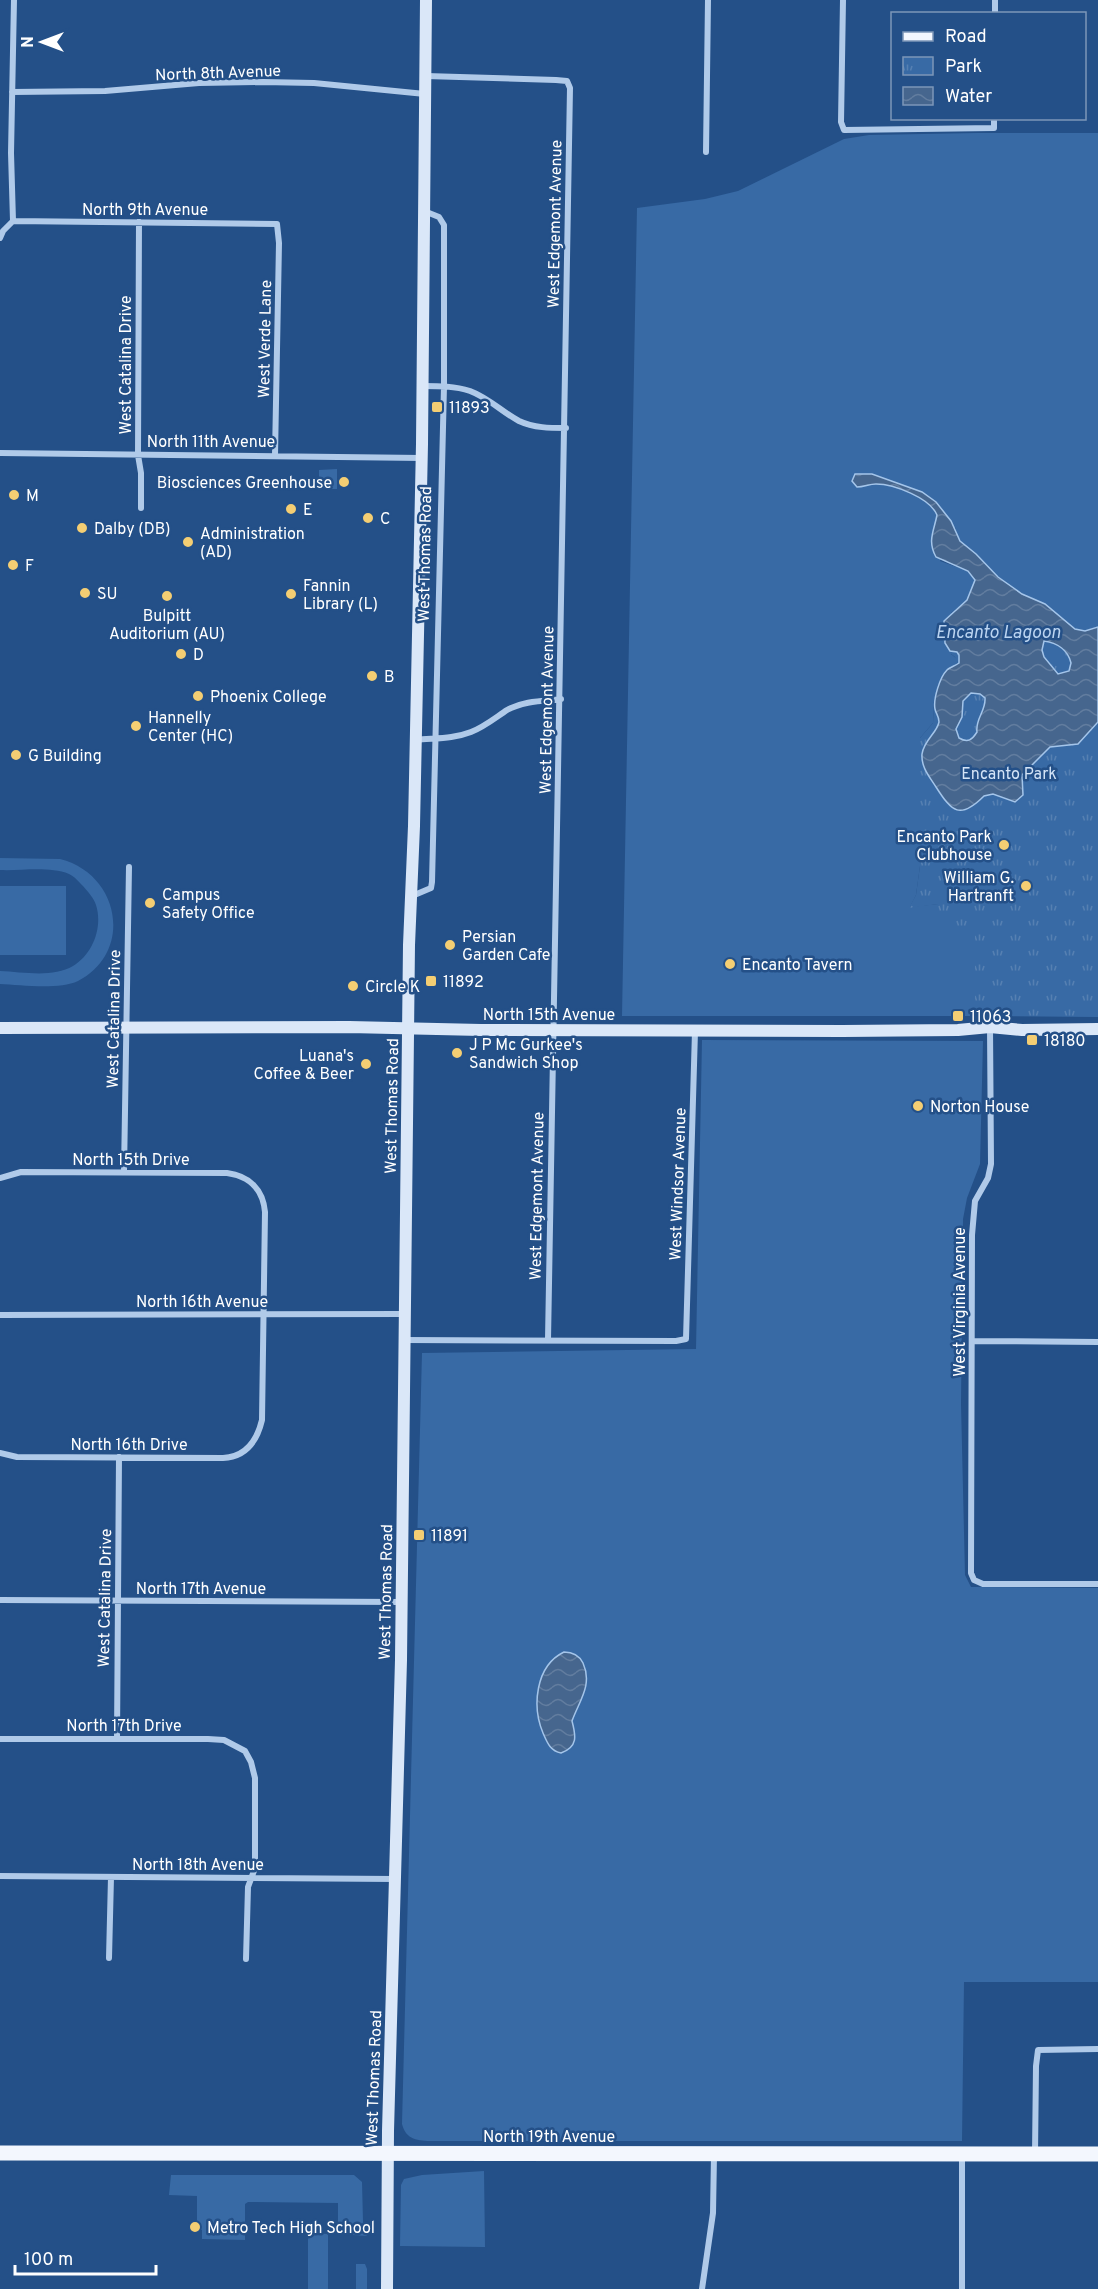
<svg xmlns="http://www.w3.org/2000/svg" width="1098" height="2289" viewBox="0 0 1098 2289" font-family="Overpass,sans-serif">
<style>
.green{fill:#386aa5}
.park{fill:url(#park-tufts)}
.water{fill:url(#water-waves);stroke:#a4c5ea;stroke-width:1.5;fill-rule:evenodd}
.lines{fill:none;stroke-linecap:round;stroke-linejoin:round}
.street{stroke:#b0cae9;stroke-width:6}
.secondary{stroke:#dae7f8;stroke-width:12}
.primary{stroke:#f3f7fe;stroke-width:15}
.poi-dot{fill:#f4ce73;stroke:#245088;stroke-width:2}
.labels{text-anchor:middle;stroke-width:5;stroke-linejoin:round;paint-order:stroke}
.street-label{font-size:16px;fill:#fff;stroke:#245088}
.poi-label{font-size:16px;fill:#fff;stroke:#245088;text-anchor:start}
.park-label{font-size:16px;fill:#d4e4f7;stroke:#245088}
.water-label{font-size:18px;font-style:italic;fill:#bbd4f1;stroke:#245088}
</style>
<defs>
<pattern id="park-tufts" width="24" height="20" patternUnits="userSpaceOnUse" patternTransform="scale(1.5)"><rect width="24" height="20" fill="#386aa5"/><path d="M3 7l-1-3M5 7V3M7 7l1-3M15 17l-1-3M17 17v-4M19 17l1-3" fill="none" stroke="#5680b2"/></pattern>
<pattern id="water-waves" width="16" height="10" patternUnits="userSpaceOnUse" patternTransform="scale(1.5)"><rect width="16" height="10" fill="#46668e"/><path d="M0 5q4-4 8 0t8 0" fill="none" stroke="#627d9f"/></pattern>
</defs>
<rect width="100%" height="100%" fill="#245088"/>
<!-- green -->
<path class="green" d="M977,133H1098V627L1085,631L1075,629L1045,604L1015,590L988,569L976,554L963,544L958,537L955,527L940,561L968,571L975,580L967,600L951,613V654L957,659L958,663L948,668L934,700L933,723L920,738V866L916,895L910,907L938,904L975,925V1016H622L637,208L705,199L738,191L844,139L869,135Z
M337,469V489H319V470Z
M0,858L60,859C120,874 134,952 78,981C59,990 21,985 0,984V971C23,972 53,978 73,966C93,954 103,927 96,905C94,898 88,892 83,886C79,882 74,876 69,874C49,866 21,871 0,870Z
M0,886H66V955H0Z
M702,1040L983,1041L980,1164L967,1198L963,1219L961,1404L965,1575L971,1587L1098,1588V1982H964L962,2141H433C418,2141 406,2140 402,2124L422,1353L696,1349Z
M484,2171L485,2247L400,2246L401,2185L404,2179L422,2175Z
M171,2175H354L362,2182L363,2222L367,2236L338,2234V2203L248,2202L245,2204V2240L202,2239V2230H197V2196L169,2195Z
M308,2233L328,2234V2289H308Z
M356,2264H365L367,2269V2289H356Z"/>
<!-- park -->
<path class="park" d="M951,521L960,541L976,554L988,569L1015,590L1045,604L1075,629L1085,631L1098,627V1017L975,1016V926H939L938,904L909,908L916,895L920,866V738L933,723L934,700L944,673L948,668L958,663C956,656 953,656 948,651C940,643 942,630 944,620L967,600L975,580L971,573C948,560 922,562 933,526Z"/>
<!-- water -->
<path class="water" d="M855,474H872L922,492L936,502L951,521L960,541L976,554L998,577L1022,594L1045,604L1075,629L1085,631L1098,627V722L1078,744L1050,747L1022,775L1023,795L1015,802L993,794L984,796C960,820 952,812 936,787C929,776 921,767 922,754C924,740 937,733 939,722C939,716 936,714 935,709C933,699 940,677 947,670C950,667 955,666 959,663V655L957,652L950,651L945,643L944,621L967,600L975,580L968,571L936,557C927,541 934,531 937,515C930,498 894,484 876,484C869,484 864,487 857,487L852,481ZM1044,641C1057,643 1068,650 1071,663L1069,671L1058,674L1044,657L1042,650ZM971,693L980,694L985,698C986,711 975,719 977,732C972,740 968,743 959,738L956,729L962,717L963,701Z
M564,1652C573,1652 579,1655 583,1663C593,1685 579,1701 572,1721C576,1736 578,1747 561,1753C550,1751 547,1742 543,1733C532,1707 535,1666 564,1652Z"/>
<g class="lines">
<!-- street -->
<path class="street" d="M843,0L841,122L844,130L994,128V118
M995,14V0
M426,76L556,80L567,81L570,88L548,1340
M12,92L105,91L199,83L263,82L314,83L425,94
M706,152L708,0
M13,221L277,224L279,243L275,455
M13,221L11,153L14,0
M139,222L138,455L141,473V508
M0,238L3,231L13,221
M423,386C439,386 455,386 470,391C489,398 502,412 519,421C534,428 550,428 566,428
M0,453L422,458
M416,740C435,738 453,739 471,732C484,727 495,718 507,710C523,701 542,701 561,699
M412,896L431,888L432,882L444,386V225L439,217L424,211
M990,1027L991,1164L988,1178L975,1201L972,1235L971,1573L974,1580L983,1584H1098
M124,1172L129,867
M0,1178L21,1172L227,1173C249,1176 263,1189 265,1212L262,1420C257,1441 246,1457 223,1458L17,1457L0,1453
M0,1315L405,1314
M404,1340L676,1341L686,1339L695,1031
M972,1341L1098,1342
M0,1600L401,1602
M0,1739H208L224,1740L245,1751L251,1762L255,1778V1868L248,1887L246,1959
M117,1739L119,1457
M0,1876L395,1879
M109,1958L111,1877
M1035,2154L1036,2066L1038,2050L1098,2049
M702,2289L713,2213L714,2155
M962,2289V2155"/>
<!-- secondary -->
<path class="secondary" d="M0,1028L349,1027L481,1030L842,1031L958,1030L990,1027L1022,1030L1098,1029
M387,2289L388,2131L401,1660L409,945L414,826L422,444L426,0"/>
<!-- primary -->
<path class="primary" d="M0,2153L1098,2154"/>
</g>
<!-- markers -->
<g class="poi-dot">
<rect x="431" y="401" width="12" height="12" rx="3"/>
<circle cx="344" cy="482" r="6"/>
<circle cx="14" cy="495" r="6"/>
<circle cx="291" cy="509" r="6"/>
<circle cx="368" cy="518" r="6"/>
<circle cx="82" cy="528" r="6"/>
<circle cx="188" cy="542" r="6"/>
<circle cx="13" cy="565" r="6"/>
<circle cx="85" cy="593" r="6"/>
<circle cx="291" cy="594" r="6"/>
<circle cx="167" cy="596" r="6"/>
<circle cx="181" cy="654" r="6"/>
<circle cx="372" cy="676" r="6"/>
<circle cx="198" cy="696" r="6"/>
<circle cx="136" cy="726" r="6"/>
<circle cx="16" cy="755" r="6"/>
<circle cx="1004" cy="845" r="6"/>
<circle cx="1026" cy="886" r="6"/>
<circle cx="150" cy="903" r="6"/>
<circle cx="450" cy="945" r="6"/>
<circle cx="730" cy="964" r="6"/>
<rect x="425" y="975" width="12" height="12" rx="3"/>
<circle cx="353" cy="986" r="6"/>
<rect x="952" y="1010" width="12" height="12" rx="3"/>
<rect x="1026" y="1034" width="12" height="12" rx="3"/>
<circle cx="457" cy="1053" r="6"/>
<circle cx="366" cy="1064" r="6"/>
<circle cx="918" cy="1106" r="6"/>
<rect x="413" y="1529" width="12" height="12" rx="3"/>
<circle cx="195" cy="2227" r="6"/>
</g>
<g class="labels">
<!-- street labels -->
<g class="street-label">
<text transform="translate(218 72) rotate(-2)" y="6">North 8th Avenue</text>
<text x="145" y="215">North 9th Avenue</text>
<text transform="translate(554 224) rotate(-89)" y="6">West Edgemont Avenue</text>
<text transform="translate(264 339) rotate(-89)" y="6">West Verde Lane</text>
<text transform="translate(125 365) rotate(-90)" y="6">West Catalina Drive</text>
<text x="211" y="447">North 11th Avenue</text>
<text transform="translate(424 554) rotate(-89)" y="6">West Thomas Road</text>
<text transform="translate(546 710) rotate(-89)" y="6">West Edgemont Avenue</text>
<text x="549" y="1020">North 15th Avenue</text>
<text transform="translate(113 1019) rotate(-89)" y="6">West Catalina Drive</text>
<text transform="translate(391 1106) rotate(-89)" y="6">West Thomas Road</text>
<text x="131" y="1165">North 15th Drive</text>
<text transform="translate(677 1184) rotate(-88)" y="6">West Windsor Avenue</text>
<text transform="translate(536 1196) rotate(-89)" y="6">West Edgemont Avenue</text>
<text x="202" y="1307">North 16th Avenue</text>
<text transform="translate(959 1302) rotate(-90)" y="6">West Virginia Avenue</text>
<text x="129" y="1450">North 16th Drive</text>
<text x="201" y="1594">North 17th Avenue</text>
<text transform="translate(385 1592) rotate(-89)" y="6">West Thomas Road</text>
<text transform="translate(104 1598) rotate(-89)" y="6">West Catalina Drive</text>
<text x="124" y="1731">North 17th Drive</text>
<text x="198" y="1870">North 18th Avenue</text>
<text transform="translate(373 2078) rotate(-88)" y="6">West Thomas Road</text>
<text x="549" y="2142">North 19th Avenue</text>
</g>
<!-- poi labels -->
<g class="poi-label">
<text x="449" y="413">11893</text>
<text x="332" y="488" text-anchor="end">Biosciences Greenhouse</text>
<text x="26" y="501">M</text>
<text x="303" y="515">E</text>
<text x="380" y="524">C</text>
<text x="94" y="534">Dalby (DB)</text>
<text x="200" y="539">Administration<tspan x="200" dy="18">(AD)</tspan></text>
<text x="25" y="571">F</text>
<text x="303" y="591">Fannin<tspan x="303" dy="18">Library (L)</tspan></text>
<text x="97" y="599">SU</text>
<text x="167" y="621" text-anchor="middle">Bulpitt<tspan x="167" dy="18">Auditorium (AU)</tspan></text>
<text x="193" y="660">D</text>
<text x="384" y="682">B</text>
<text x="210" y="702">Phoenix College</text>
<text x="148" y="723">Hannelly<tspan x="148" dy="18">Center (HC)</tspan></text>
<text x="28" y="761">G Building</text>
<text x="992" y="842" text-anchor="end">Encanto Park<tspan x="992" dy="18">Clubhouse</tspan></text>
<text x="1014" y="883" text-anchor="end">William G.<tspan x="1014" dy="18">Hartranft</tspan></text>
<text x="162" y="900">Campus<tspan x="162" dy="18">Safety Office</tspan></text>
<text x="462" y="942">Persian<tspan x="462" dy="18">Garden Cafe</tspan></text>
<text x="742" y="970">Encanto Tavern</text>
<text x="443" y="987">11892</text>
<text x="365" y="992">Circle K</text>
<text x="970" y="1022">11063</text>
<text x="1044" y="1046">18180</text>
<text x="469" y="1050">J P Mc Gurkee's<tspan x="469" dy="18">Sandwich Shop</tspan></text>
<text x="354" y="1061" text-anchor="end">Luana's<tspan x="354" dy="18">Coffee &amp; Beer</tspan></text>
<text x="930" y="1112">Norton House</text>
<text x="431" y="1541">11891</text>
<text x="207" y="2233">Metro Tech High School</text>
</g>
<!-- park labels -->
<g class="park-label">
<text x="1009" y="779">Encanto Park</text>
</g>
<!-- water labels -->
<g class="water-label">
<text x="998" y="638">Encanto Lagoon</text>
</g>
</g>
<!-- legend -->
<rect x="891" y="12" width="195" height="108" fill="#245088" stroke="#7c96b8" stroke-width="1.5"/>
<rect x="903" y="32" width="30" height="9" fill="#f3f7fe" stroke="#7c96b8" stroke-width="1.5"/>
<text x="945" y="42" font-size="18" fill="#ffffff">Road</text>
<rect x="903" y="57" width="30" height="18" fill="url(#park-tufts)" stroke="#7c96b8" stroke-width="1.5"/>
<text x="945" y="72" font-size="18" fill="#ffffff">Park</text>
<rect x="903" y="87" width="30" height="18" fill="url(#water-waves)" stroke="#7c96b8" stroke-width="1.5"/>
<text x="945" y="102" font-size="18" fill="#ffffff">Water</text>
<!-- north arrow -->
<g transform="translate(42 42) rotate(270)" stroke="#245088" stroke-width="4.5" paint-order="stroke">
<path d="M0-4.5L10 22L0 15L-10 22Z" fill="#ffffff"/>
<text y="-9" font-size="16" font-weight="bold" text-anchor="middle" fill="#ffffff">N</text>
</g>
<!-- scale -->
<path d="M15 2265v9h141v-9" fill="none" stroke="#ffffff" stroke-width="3"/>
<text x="24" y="2265" font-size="18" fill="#ffffff" stroke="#245088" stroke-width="4.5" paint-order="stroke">100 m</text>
</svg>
